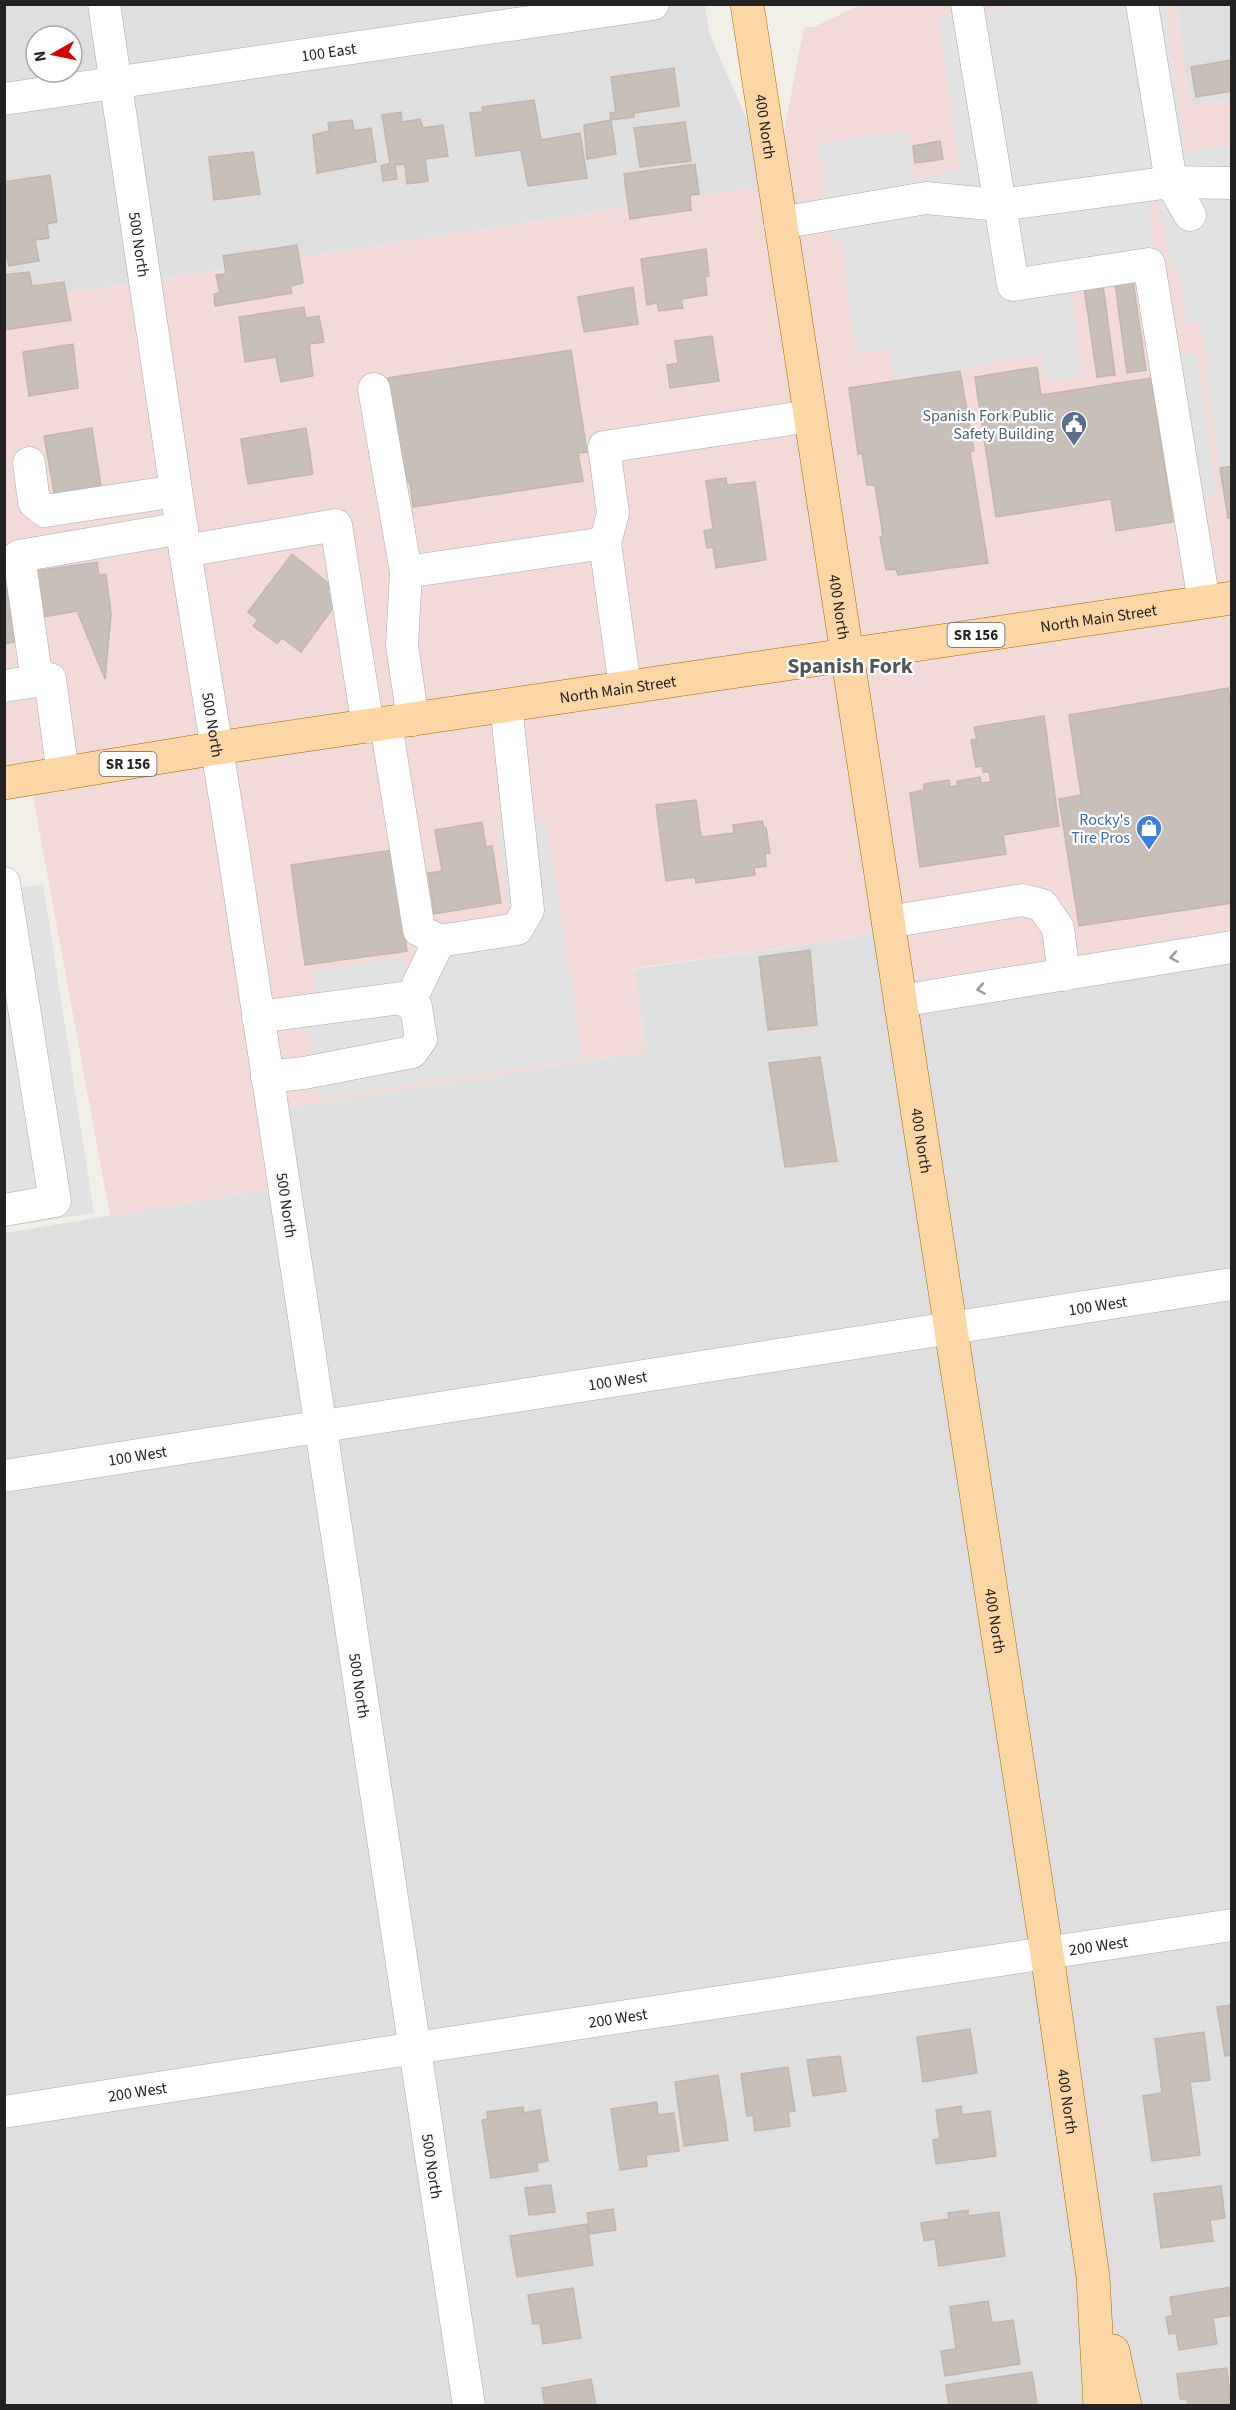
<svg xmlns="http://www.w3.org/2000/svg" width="1236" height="2410" viewBox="0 0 1236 2410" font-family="'Source Sans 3',sans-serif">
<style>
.residential{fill:#e0dfdf;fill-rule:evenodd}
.commercial{fill:#f2dad9}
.parking{fill:#e2e2e2}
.building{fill:#c7bfb8;stroke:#c4b6ab;stroke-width:1.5}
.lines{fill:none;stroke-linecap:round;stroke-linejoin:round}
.minor-casing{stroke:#a9a9a9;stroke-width:33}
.major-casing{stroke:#a06b00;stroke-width:34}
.minor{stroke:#fff;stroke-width:32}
.major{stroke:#fcd6a4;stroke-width:33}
.oneway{stroke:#9c9c9c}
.labels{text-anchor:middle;stroke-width:4.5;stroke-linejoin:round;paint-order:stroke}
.shield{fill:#fff;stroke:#646464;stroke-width:1.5}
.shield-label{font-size:15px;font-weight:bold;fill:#222}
.street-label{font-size:16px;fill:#222;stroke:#fff}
.service-label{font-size:16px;fill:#4e5e75;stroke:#fff;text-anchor:end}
.shop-label{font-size:16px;fill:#366cbe;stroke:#fff;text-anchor:end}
.district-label{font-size:22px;font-weight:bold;fill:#555;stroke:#fff}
</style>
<rect width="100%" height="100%" fill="#f2efe9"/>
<!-- residential -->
<path class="residential" d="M5,5H705L709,33L775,184L5,303ZM36,36H72V72H36Z
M1176,5H1231V100L1191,105Z
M887,915L1231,959V2405L5,2406V1233L283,1187L272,1110L646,1052L634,969L860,937Z"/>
<!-- commercial -->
<path class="commercial" d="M860,5H1176L1191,105L1231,100V959L901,1012L886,916L860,937L634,968L646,1052L273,1110L283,1187L110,1216L30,780L5,783V303L774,184L804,27H814Z"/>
<!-- parking -->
<path class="parking" d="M1023,5H1165L1186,152L1231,145V466L1220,468L1201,323L1187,325L1180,276L1169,258L1159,201L1149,204L1154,250L1070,287L1083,375L1047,381L1041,354L992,362L960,371L893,381L889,348L856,353L841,240L833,241L818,143L908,130L914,179L960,170L938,17Z
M1196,353L1216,492L1179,520L1155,361Z
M546,821L583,1058L319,1098L304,1002L316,996L312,971L403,957L407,982L417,976L418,938L511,917L497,828Z
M43,884L94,1213L5,1227V890Z"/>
<!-- building -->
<path class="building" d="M1232,60V91L1196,97L1191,67Z
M674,68L679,106L634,113V117L611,120L610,113L616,112L611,77Z
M534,100L541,140L580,133L587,178L528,186L521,150L476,156L470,113L483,112L482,107Z
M401,112L402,122L420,119L423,128L443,125L448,156L425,159L428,181L407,184L405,164L395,165L397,179L383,181L381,166L390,163L382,115Z
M352,120L354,131L371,128L376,162L317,173L313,135L329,131L328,123Z
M611,120L616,154L587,159L584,125Z
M685,122L691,161L640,167L634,128Z
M940,141L943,159L915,163L913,146Z
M253,152L260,194L214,200L209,157Z
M695,164L699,194L690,195L691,210L630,219L624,174Z
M50,175L57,222L47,224L49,238L35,240L39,261L9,266L4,244V182Z
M297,245L303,283L290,286L292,293L215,306L214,294L220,293L216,275L226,274L223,256Z
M706,249L709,276L705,277L707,295L681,299L683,308L659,311L657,303L647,305L641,259Z
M29,272L32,286L64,282L71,320L4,330V275Z
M1133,280L1146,370L1127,373L1115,283Z
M1103,285L1115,375L1097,377L1084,287Z
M633,287L638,324L584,332L578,297Z
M304,307L306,318L319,316L324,342L309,344L313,376L281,382L276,357L245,362L239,317Z
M712,336L719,381L670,388L667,365L678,363L675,341Z
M73,344L78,388L29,396L23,352Z
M571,350L587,452L578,453L583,481L413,507L410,482H402L388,378Z
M1037,367L1041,395L1151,378L1173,522L1116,531L1111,499L996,517L975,377Z
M960,371L974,451L970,452L988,563L898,575L896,569L886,570L880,537L883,536L875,485H867L862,453L858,454L849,388Z
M92,428L102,493L55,498L44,436Z
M306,428L313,474L248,484L241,439Z
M1232,466V518H1228L1220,468Z
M726,478L727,485L755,482L766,560L716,568L713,547L707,548L704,531L713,529L706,481Z
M292,554L332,586L327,592L338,601L301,652L282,638L277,643L253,626L258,620L248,612Z
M97,562L99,575L106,574L111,614L105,679L77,611L37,618L30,572Z
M13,586L21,641L4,644V588Z
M1228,688L1232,710V903L1079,926L1059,799L1081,795L1069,715Z
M1044,716L1059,826L1003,835L1006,854L920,867L910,793L924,790V784L949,780L950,787L958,786L957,781L980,777L981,783L991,782L989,772H983L982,766L976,767L971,740L977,739L974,727Z
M696,800L701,837L734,833L733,825L762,821L764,828H766L770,853H765L766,866L754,868L755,875L696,883L695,877L666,881L656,805Z
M482,822L486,847L492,846L501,903L434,914L428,873L442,871L435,830Z
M393,850L407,951L305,965L291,865Z
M810,950L817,1025L768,1030L759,957Z
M820,1057L837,1161L785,1167L769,1063Z
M1232,2005V2055L1225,2056L1217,2007Z
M970,2029L977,2073L923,2082L917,2037Z
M1204,2032L1210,2080L1190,2082L1200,2155L1152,2161L1143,2096L1162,2093L1155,2039Z
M840,2056L846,2091L813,2096L807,2060Z
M788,2067L795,2111L788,2112L790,2126L755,2131L753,2115L747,2116L741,2074Z
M718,2075L728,2140L684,2146L675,2082Z
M657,2102L658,2115L674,2113L679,2151L646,2155L647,2166L620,2170L611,2109Z
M961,2106L962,2115L990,2111L996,2156L936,2164L933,2140L940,2139L936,2110Z
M523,2107L524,2113L540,2110L548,2161L537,2163L538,2171L491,2178L482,2120L488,2119L487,2112Z
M551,2185L555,2212L529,2215L525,2188Z
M1221,2186L1225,2218L1210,2220L1213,2241L1161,2248L1154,2194Z
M613,2209L616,2230L590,2234L587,2213Z
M968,2210V2216L999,2212L1005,2256L939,2266L935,2239L924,2241L921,2223L949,2219L948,2213Z
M587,2224L593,2265L517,2277L510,2236Z
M1232,2287V2315L1213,2318L1217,2344L1179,2350L1176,2333L1169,2334L1166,2317L1173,2316L1170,2297Z
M573,2288L581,2338L543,2344L540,2323L533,2324L528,2295Z
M988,2301L992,2323L1013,2320L1020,2364L945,2376L941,2351L956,2349L950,2307Z
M1227,2368L1231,2406H1188L1187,2399H1180L1177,2374Z
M1032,2372L1037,2404L949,2406L946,2385Z
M591,2379L596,2406H545L542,2388Z"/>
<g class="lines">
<!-- minor casing -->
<g class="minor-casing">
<g id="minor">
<path id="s1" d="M104,4L185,551L233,848L469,2406"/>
<path d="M967,4L1000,205L1171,182L1142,4"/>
<path id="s2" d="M4,99L653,4"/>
<path d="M1190,215L1171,182L1232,183"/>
<path d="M780,223L926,198L1000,205L1013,285L1149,264L1204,602"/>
<path d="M374,389L406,572"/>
<path d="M29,463L34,502L45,511L176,491"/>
<path d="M605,543L625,687"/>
<path d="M185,551L336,525L368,727"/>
<path d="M37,681L19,556L182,528"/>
<path d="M4,686L50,679L63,774"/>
<path d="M413,720L402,645L406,572L605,543L613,513L604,447L810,416"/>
<path d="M386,724L419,930L439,941L517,929L528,910L506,705"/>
<path d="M4,883L55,1201L4,1210"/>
<path d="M888,922L1023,900L1042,905L1058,928L1064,975"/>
<path d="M900,1001L1232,947"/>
<path d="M409,1003L439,941"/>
<path d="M258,1017L401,998L416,1007L421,1039L412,1052L304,1073L267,1077"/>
<path id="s3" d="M4,1476L1232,1284"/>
<path id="s4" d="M4,2112L415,2048L1232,1925"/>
</g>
</g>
<!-- major casing -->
<g class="major-casing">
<g id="major">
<path id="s5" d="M747,4L1047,1954L1093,2277L1100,2406"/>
<path id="s6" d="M4,783L217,748L1232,598"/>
<path d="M1113,2351L1125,2406"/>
</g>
</g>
<!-- minor -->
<use href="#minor" class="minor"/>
<!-- major -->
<use href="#major" class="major"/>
</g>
<!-- one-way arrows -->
<defs><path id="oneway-chevron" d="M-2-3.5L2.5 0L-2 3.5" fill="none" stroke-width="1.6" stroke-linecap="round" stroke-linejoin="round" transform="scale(1.5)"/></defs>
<g class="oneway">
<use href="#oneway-chevron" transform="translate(1174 957) rotate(171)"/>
<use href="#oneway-chevron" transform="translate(981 989) rotate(171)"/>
</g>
<!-- icons -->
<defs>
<g id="civic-pin" transform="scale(1.35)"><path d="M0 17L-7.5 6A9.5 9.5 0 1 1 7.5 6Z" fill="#5c6f8a" stroke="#fff"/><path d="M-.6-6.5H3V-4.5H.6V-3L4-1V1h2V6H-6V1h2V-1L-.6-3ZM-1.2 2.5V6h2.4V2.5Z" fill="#fff"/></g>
<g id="shop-pin" transform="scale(1.35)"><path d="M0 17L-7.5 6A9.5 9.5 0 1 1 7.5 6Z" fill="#3f7fe0" stroke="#fff"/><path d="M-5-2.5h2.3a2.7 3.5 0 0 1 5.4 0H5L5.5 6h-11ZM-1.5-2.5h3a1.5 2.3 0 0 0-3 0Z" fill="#fff"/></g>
</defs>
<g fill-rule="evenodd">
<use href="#civic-pin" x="1074" y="424"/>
<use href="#shop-pin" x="1149" y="828"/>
</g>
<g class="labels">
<!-- shield labels -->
<g class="shield">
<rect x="947.5" y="623" width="57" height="24" rx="4.5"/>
<rect x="99.5" y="752" width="57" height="24" rx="4.5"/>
</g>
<g class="shield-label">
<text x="976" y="640">SR 156</text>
<text x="128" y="769">SR 156</text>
</g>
<!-- street labels -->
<g class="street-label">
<text dy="6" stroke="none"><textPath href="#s2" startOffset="328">100 East</textPath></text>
<text dy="6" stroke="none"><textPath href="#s5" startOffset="124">400 North</textPath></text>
<text dy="6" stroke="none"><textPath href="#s1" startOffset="243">500 North</textPath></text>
<text dy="6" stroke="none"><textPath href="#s5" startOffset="610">400 North</textPath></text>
<text dy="6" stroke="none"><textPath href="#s6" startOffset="1107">North Main Street</textPath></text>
<text dy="6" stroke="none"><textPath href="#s6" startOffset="621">North Main Street</textPath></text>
<text dy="6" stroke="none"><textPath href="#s1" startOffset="729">500 North</textPath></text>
<text dy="6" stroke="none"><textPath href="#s5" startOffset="1150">400 North</textPath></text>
<text dy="6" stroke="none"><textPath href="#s1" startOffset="1215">500 North</textPath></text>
<text dy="6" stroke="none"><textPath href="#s3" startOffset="1107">100 West</textPath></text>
<text dy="6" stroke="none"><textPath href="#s3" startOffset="621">100 West</textPath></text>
<text dy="6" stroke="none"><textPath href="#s3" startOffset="135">100 West</textPath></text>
<text dy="6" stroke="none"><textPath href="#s5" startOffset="1636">400 North</textPath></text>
<text dy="6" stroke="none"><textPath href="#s1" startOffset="1701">500 North</textPath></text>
<text dy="6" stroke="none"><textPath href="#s4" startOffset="1107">200 West</textPath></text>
<text dy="6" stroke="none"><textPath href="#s4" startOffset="621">200 West</textPath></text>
<text dy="6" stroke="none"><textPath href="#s4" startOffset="135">200 West</textPath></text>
<text dy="6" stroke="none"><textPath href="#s5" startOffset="2122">400 North</textPath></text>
<text dy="6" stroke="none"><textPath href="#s1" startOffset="2187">500 North</textPath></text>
</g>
<!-- service labels -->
<g class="service-label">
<text x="1054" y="421">Spanish Fork Public<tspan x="1054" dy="18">Safety Building</tspan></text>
</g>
<!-- shop labels -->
<g class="shop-label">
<text x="1130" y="825">Rocky's<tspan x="1130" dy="18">Tire Pros</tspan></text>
</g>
<!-- district labels -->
<g class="district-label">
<text x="850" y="673">Spanish Fork</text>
</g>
</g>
<!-- border -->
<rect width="1236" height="2410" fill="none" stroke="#222222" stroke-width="12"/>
<!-- north arrow -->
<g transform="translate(54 54) rotate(261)"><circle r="28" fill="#ffffff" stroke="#a7a7a7" stroke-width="1.5"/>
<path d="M0-4.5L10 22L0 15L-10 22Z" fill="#d40000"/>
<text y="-9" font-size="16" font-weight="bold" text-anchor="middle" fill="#222222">N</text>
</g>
</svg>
